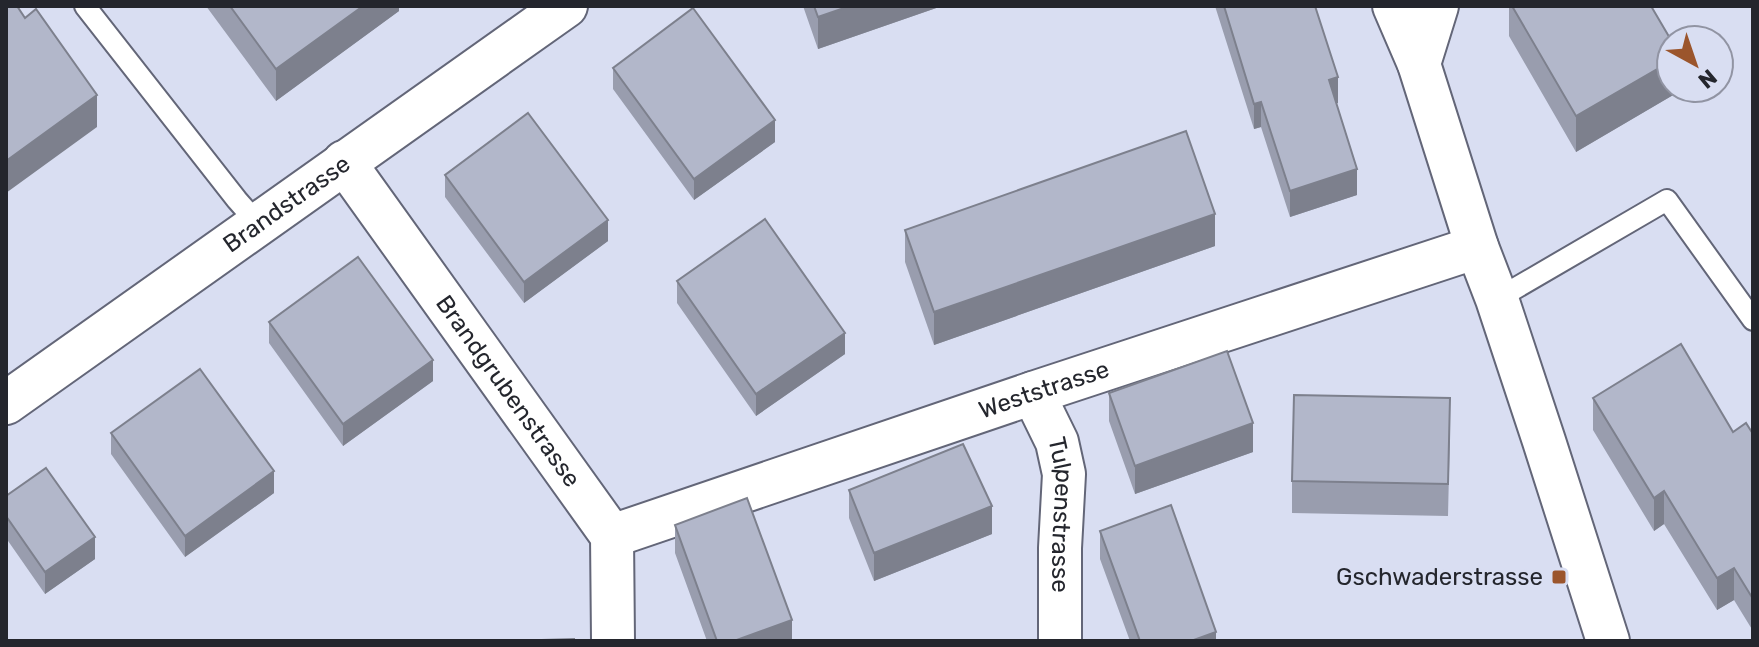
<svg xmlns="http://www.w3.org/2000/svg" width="1759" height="647" viewBox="0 0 1759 647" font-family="Rubik,sans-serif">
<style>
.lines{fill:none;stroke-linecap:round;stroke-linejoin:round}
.lane-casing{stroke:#636678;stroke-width:24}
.street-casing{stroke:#636678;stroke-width:46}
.lane{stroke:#fff;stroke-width:20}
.street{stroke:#fff;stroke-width:42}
.wall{fill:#999dae}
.shaded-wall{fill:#7d808d}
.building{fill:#b2b7ca;stroke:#7d808d;stroke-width:2}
.poi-dot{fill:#9b552c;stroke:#d9def2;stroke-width:3}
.labels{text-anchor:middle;stroke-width:6;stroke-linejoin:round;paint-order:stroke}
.street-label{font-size:24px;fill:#24262d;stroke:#d9def2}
.poi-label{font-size:24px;fill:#24262d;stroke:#d9def2;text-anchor:end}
</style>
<rect width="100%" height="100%" fill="#d9def2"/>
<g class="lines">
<!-- lane casing -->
<g class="lane-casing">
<path id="lane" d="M85,6L237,200L258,224
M1497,299L1667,200L1753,320"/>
</g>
<!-- street casing -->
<g class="street-casing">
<g id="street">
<path d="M1394,6L1419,64L1477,247L1497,299L1544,441L1608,641"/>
<path d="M1419,64L1437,6"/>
<path id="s1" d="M344,162L612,536L613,641"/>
<path id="s2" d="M1033,393L1057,442L1064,474L1060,548V641"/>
<path id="s3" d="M6,403L566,6"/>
<path id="s4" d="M612,536L1033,393L1477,247"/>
</g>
</g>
<!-- lane -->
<use href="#lane" class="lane"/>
<!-- street -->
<use href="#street" class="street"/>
</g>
<!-- wall -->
<path class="wall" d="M206,6H399V11L276,101Z
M803,6H942L818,49Z
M1215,6H1315L1357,195L1290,217L1261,127L1254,129Z
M1509,6H1651L1680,91L1576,152L1509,36Z
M613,68L775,142L694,200L613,89Z
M445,175L608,241L524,303L445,197Z
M905,230L1215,246L934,345L905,262Z
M677,281L845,354L756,416L677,303Z
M269,322L433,381L343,446L269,343Z
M1109,393L1253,452L1135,494L1109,421Z
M1593,398L1733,432L1753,434V631L1734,600L1717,610L1664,524L1654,531L1593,430Z
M1450,430L1448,516L1292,513V481Z
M111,433L274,493L185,557L111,454Z
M849,490L992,534L874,581L849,518Z
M6,496L95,559L45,594L6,538Z
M675,525L792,641H707L675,553Z
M1100,531L1216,641H1130L1100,559Z"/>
<!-- shaded-wall -->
<path class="shaded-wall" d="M363,6H399V11L276,101V69Z
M850,6H942L818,49V17Z
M1671,61V88H1680V91L1576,152V116Z
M1338,77V103L1329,106V80Z
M97,95V127L6,193V161Z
M1261,102V127L1254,129V104Z
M775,120V142L694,200V179Z
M1357,169V195L1290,217V191Z
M1215,214V246L934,345V312Z
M608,220V241L524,303V282Z
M845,333V354L756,416V394Z
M433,360V381L343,446V424Z
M1253,423V452L1135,494V466Z
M274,471V493L185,557V536Z
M1664,491V524L1654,531V498Z
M992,506V534L874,581V553Z
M95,537V559L45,594V572Z
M1734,568V600L1717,610V578Z
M792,620V641H734Z
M1216,632V641H1191Z"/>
<!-- building -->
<path class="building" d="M6,6H17L25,18L36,9L97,95L6,161Z
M230,6H363L276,69Z
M814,6H850L818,17Z
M1224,6H1315L1338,77L1329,80L1357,169L1290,191L1261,102L1254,104Z
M1512,6H1651L1671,40V61L1576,116Z
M693,8L775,120L694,179L613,68Z
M528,113L608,220L524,282L445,175Z
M1186,131L1215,214L934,312L905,230Z
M765,219L845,333L756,394L677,281Z
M358,257L433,360L343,424L269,322Z
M1681,344L1733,432L1746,423L1753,434V599L1734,568L1717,578L1664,491L1654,498L1593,398Z
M1227,351L1253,423L1135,466L1109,393Z
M200,369L274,471L185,536L111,433Z
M1294,395L1450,398L1448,484L1292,481Z
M963,444L992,506L874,553L849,490Z
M46,468L95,537L45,572L6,516V496Z
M747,498L792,620L734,641H717L675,525Z
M1171,505L1216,632L1191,641H1140L1100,531Z
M574,639V641H507Z"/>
<!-- markers -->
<rect class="poi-dot" x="1551" y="569" width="16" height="16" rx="4"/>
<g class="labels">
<!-- street labels -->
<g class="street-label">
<text dy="8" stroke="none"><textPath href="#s3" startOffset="344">Brandstrasse</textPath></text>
<text dy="8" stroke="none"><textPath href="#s4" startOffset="456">Weststrasse</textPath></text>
<text dy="8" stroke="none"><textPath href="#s1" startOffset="282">Brandgrubenstrasse</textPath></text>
<text dy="8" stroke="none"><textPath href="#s2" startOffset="128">Tulpenstrasse</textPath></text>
</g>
<!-- poi labels -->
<g class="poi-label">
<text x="1543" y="585">Gschwaderstrasse</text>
</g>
</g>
<!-- border -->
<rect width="1759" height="647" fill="none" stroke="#24262d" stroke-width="16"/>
<!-- north arrow -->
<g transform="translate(1695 64) rotate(140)"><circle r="38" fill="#d9def2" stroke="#9194a3" stroke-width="2"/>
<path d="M0-6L14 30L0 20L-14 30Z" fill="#9b552c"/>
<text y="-12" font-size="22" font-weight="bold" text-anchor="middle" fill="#24262d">N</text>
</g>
</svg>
